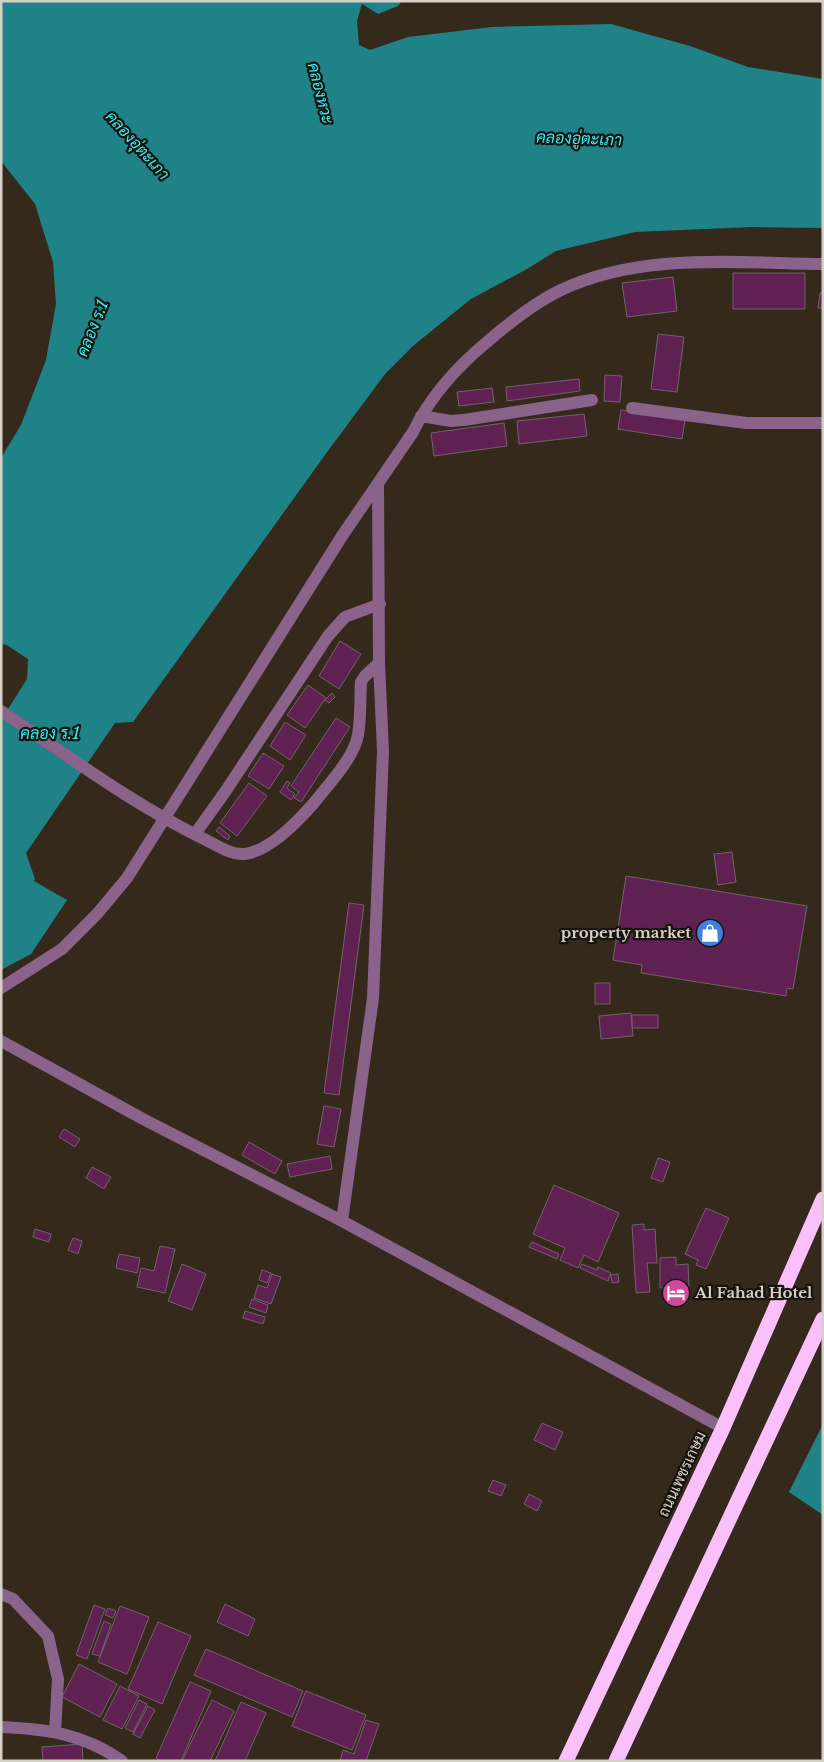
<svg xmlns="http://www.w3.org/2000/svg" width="824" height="1762" viewBox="0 0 824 1762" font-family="'Libre Baskerville',Sarabun,serif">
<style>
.water{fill:#1e8287}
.building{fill:#5f2151;stroke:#73616d}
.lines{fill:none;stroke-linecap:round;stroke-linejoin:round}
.minor{stroke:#8a638b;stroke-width:12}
.highway{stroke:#f9c0fb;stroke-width:15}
.labels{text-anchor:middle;stroke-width:4.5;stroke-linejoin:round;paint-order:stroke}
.poi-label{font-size:15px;font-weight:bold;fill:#d7d0c7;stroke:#18130c;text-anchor:end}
.street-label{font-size:15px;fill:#d7d0c7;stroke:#18130c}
.water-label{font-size:16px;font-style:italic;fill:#30ecf4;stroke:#18130c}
</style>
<rect width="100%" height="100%" fill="#34291a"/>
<!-- water -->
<path class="water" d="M1,1H402L398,6L378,14L362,4L357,21L359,45L370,50L408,37L492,27L611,24L690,46L748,67L823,79V228L752,227L635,232L556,251L527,269L471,299L414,345L385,374L325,455L133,722L115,723L26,853L35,879L34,881L67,900L31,954L1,970V720L27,679L28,659L7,645L1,644V458L21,425L46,360L56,304L53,262L35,204L1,161Z
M823,1424V1515L789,1492Z"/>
<!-- building -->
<path class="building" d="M733,273H805V309H733Z
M673,277L677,311L627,317L622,283Z
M820,293H823V308H818Z
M658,334L684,337L677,392L651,389Z
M605,375L622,376L620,402L604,401Z
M579,379L580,391L507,401L506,387Z
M492,388L494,402L459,406L457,392Z
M621,410L685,420L682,439L618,429Z
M584,414L587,436L519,444L517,421Z
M504,423L507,446L434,456L431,433Z
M340,641L361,654L339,689L319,676Z
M308,685L326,698L305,728L287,715Z
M332,693L335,697L329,703L325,700Z
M336,718L350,727L301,802L294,798L299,792L291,786Z
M285,722L306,735L290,760L270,746Z
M263,753L284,766L269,789L248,776Z
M287,781L290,783L287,788L295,794L291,800L280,792Z
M249,783L267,796L237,836L220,823Z
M219,827L230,836L228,840L216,831Z
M732,852L736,882L718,885L714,854Z
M626,876L807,906L793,989L787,988L786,996L641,973L642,965L613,960Z
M349,903L364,905L339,1095L324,1093Z
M595,983H610V1004H595Z
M631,1013L633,1036L601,1039L599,1016Z
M632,1015H658V1028H632Z
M324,1106L341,1109L334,1147L317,1144Z
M64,1129L80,1139L75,1147L59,1137Z
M249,1142L282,1161L275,1174L242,1155Z
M330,1156L332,1169L290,1177L287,1164Z
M658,1158L670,1162L663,1182L651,1178Z
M92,1167L111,1177L104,1189L86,1178Z
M554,1185L619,1213L598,1262L584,1255L578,1268L560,1260L565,1248L533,1234Z
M706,1208L729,1218L706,1269L696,1265L698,1260L685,1254Z
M644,1224V1230L655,1229L657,1263H647L650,1292L636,1293L632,1225Z
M35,1229L51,1234L49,1242L33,1237Z
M73,1238L82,1241L78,1254L68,1250Z
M532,1242L559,1254L557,1259L529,1247Z
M160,1246L175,1249L165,1293L137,1287L141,1268L154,1271Z
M119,1254L140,1258L137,1273L116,1268Z
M676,1257V1265L688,1264L689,1286L660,1288V1258Z
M182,1264L206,1274L192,1310L168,1301Z
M582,1264L597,1270L598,1267L611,1273L608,1281L580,1268Z
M262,1270L271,1273L267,1283L259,1280Z
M272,1274L281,1277L271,1304L254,1298L258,1285L267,1288Z
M618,1274L619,1282L612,1283L611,1275Z
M252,1299L268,1305L266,1313L249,1307Z
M245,1311L265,1317L263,1324L243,1318Z
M542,1423L563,1432L555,1450L534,1440Z
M493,1480L506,1485L501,1496L488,1491Z
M529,1494L542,1501L537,1511L524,1504Z
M225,1604L255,1619L248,1636L217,1622Z
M94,1605L105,1609L87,1659L76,1655Z
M120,1606L149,1617L127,1674L98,1662Z
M108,1608L116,1611L113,1618L105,1615Z
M104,1621L111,1624L100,1656L92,1654Z
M158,1622L191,1636L162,1704L128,1689Z
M206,1649L303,1691L292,1717L194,1675Z
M79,1664L117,1684L100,1717L62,1697Z
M190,1682L211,1691L181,1761H161L156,1758Z
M120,1686L139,1696L122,1729L103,1720Z
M306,1691L366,1715L352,1750L292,1726Z
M139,1700L147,1704L133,1732L125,1728Z
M212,1700L234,1711L210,1761H182Z
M241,1702L266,1713L245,1761H215Z
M148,1706L155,1710L140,1738L133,1734Z
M366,1720L379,1724L366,1761H340L343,1750L354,1754Z
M82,1744L83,1761H43L42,1747Z"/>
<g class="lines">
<!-- minor -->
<path class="minor" d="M632,408L746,423H823
M421,416L451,421L464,420L592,400
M1,711C67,755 131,803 202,838C215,844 230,855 244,854C268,852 298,821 313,804C328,785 354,758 358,735C361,718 360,699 361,682L365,676L379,663
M195,834L225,792L328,636L345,617L380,604
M1,988L62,949L97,914L127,878L342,536L413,432C430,397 458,366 487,342C510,322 534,303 561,290C641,252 737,263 823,264
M1,1041L143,1119L342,1221L723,1428
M342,1221L373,998L383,751L379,663L378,484
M1,1594L13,1599L48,1636L58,1679L55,1732
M1,1727C47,1729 84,1734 122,1761"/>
<!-- highway -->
<path class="highway" d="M566,1761L723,1428L823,1199
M616,1761L823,1319"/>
</g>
<!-- icons -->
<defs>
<g id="shop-disc" transform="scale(1.4375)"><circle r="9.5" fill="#3f7fe0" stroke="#18130c"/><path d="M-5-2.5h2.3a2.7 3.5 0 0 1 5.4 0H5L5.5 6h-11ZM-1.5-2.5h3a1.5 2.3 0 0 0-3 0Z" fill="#fff"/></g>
<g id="hotel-disc" transform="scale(1.4375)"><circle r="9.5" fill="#d1479c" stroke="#18130c"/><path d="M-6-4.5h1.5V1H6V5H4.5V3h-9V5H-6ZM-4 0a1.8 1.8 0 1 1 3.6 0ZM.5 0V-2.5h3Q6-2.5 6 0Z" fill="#fff"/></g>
</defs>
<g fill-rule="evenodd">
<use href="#shop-disc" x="710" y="933"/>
<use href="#hotel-disc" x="676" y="1293"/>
</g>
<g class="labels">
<!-- poi labels -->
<g class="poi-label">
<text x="691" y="938">property market</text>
<text x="695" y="1298" text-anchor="start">Al Fahad Hotel</text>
</g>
<!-- street labels -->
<g class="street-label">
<text transform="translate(682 1474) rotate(-65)" y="5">ถนนเพชรเกษม</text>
</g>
<!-- water labels -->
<g class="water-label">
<text transform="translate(321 93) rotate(76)" y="6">คลองหวะ</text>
<text transform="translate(579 138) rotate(2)" y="6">คลองอู่ตะเภา</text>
<text transform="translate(138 145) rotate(48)" y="6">คลองอุ่ตะเภา</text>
<text transform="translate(92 328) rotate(-68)" y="6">คลอง ร.1</text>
<text x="50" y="739">คลอง ร.1</text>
</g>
</g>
<!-- border -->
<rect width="824" height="1762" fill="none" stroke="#d7d0c7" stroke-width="5"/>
</svg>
